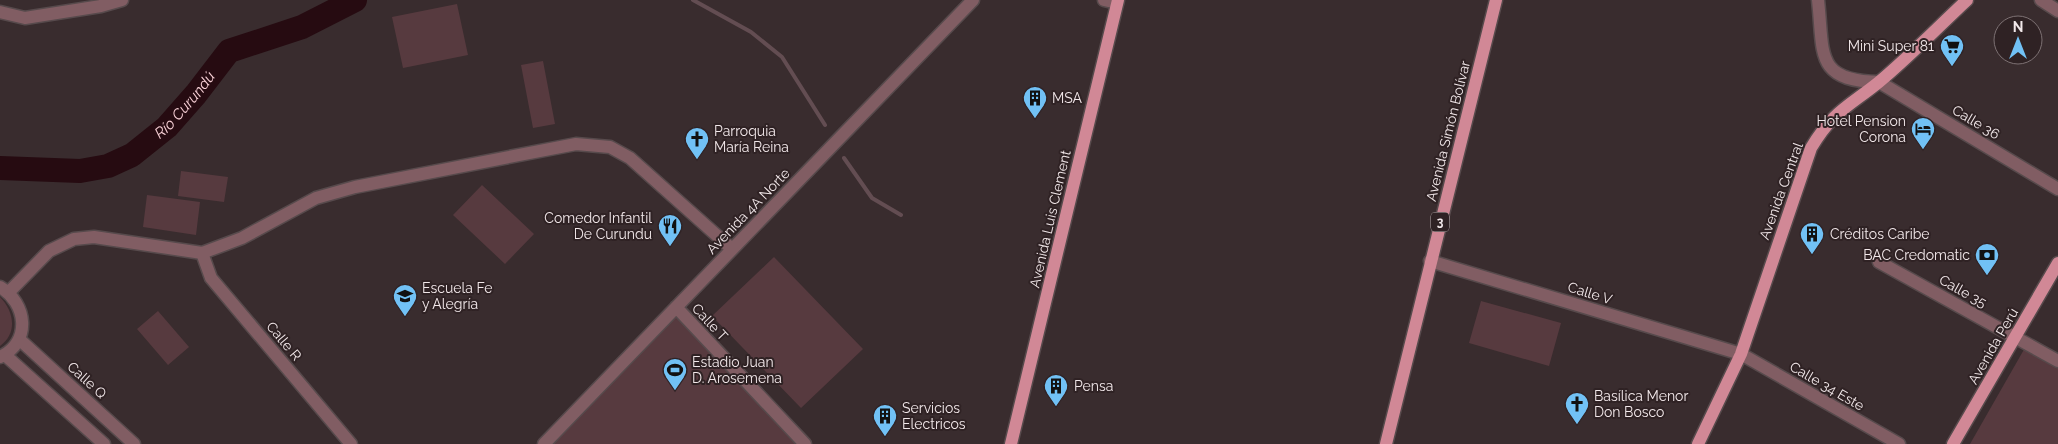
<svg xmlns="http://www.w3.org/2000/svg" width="2058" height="444" viewBox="0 0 2058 444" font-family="Raleway,sans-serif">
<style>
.green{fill:#573a3f}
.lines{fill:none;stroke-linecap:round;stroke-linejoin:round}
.stream{stroke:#634d52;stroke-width:4}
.river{stroke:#260b11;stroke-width:24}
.minor-casing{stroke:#574a4c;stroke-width:15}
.major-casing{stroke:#574a4c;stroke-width:15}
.minor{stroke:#815d63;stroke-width:12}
.major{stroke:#d18896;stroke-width:12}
.labels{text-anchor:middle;stroke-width:4;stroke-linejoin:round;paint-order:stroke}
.shield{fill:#2f2224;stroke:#b8adaf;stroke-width:1}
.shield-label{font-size:12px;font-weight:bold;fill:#f2e8ea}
.poi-label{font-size:14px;fill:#f2e8ea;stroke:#2f2224;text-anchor:start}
.street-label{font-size:14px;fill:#f2e8ea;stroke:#2f2224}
.water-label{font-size:15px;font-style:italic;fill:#fad2d8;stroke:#2f2224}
</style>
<rect width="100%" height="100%" fill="#392c2e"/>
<!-- green -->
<path class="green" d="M457,4L468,55L403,68L392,17Z
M543,61L555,124L533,128L521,65Z
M181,171L228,177L224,202L178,196Z
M482,185L534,234L505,264L453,215Z
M147,195L200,202L196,235L143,227Z
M774,257L863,349L801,408L712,316Z
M0,297C14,311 18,333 0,346Z
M1481,301L1561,323L1549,366L1469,343Z
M676,307L805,444H544Z
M158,311L189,347L168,365L137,329Z
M2026,346L2058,365V444H1970Z"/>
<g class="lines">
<!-- stream -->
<path class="stream" d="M693,0L751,32L782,57L825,125
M844,158L872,198L901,215"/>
<!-- river -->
<path class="river" id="s1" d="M0,168L80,171L108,166L132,155L167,127L196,94L229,51L302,27L355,0"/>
<!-- minor casing -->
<g class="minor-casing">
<path id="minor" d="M1104,0L1117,3
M1818,0C1824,53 1814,81 1879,82L2058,189
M2041,0L2058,11
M0,12L25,18L101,6L122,0
M202,253L211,278L351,444
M1430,261L1741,354L1899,444
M1879,262L2058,361
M0,287C27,303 32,342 0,357
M9,292L49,251L74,239L94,237L202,253L242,238L316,198L355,187L576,144L610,147L630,158L732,249
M676,307L805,444
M19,339L134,444
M5,355L104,444
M544,444L973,0"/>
</g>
<!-- major casing -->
<g class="major-casing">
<path id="major" d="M1011,444L1118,0
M1386,444L1496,0
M1698,444L1741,354L1811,148C1833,111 1848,107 1879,82C1910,56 1938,27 1967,0
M1953,444L2058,263"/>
</g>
<!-- minor -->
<use href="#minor" class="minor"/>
<!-- major -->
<use href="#major" class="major"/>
</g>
<!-- icons -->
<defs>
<g id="supermarket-pin" transform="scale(1.25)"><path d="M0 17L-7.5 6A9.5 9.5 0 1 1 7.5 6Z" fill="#71c1f5" stroke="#2f2224"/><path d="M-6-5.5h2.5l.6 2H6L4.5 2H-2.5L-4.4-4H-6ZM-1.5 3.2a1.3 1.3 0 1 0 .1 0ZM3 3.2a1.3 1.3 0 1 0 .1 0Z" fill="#111"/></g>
<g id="building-pin" transform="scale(1.25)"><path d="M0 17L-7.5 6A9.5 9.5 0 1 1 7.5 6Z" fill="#71c1f5" stroke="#2f2224"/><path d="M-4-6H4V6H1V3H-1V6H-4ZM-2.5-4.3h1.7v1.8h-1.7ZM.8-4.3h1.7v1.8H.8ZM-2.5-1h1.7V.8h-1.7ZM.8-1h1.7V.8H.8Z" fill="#111"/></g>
<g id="hotel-pin" transform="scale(1.25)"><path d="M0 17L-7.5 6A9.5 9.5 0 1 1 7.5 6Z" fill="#71c1f5" stroke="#2f2224"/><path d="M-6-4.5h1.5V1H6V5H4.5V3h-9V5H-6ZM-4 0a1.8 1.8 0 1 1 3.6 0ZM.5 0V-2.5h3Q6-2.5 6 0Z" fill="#111"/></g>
<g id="church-pin" transform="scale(1.25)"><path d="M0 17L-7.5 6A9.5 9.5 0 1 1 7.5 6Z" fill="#71c1f5" stroke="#2f2224"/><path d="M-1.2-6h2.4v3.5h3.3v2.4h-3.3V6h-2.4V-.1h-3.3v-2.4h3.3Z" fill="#111"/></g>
<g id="restaurant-pin" transform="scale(1.25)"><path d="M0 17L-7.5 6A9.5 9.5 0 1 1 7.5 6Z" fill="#71c1f5" stroke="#2f2224"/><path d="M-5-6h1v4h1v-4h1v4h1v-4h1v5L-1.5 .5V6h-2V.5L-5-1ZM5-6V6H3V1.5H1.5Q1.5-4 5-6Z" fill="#111"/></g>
<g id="bank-pin" transform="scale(1.25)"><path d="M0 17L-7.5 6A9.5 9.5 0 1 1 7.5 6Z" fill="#71c1f5" stroke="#2f2224"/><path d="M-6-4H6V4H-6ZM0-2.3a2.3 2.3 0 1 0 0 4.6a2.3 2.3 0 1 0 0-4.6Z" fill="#111"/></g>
<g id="school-pin" transform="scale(1.25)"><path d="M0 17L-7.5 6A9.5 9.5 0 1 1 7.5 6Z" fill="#71c1f5" stroke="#2f2224"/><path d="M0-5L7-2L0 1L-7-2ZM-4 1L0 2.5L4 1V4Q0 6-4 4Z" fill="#111"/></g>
<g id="stadium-pin" transform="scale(1.25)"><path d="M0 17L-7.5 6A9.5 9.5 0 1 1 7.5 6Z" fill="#71c1f5" stroke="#2f2224"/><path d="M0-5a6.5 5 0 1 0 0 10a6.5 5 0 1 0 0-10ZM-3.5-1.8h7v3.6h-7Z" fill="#111"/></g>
</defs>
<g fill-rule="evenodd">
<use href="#supermarket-pin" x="1952" y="46"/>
<use href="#building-pin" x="1035" y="98"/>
<use href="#hotel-pin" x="1923" y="129"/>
<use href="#church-pin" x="697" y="139"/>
<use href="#restaurant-pin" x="670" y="226"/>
<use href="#building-pin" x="1812" y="234"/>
<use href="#bank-pin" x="1987" y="255"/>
<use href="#school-pin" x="405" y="296"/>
<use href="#stadium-pin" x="675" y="370"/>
<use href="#building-pin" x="1056" y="386"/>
<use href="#church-pin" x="1577" y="404"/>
<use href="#building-pin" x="885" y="416"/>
</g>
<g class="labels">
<!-- shield labels -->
<rect class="shield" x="1431" y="212.5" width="18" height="19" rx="4"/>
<g class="shield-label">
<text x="1440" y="226">3</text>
</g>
<!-- poi labels -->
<g class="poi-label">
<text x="1934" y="51" text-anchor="end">Mini Super 81</text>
<text x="1052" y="103">MSA</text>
<text x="1906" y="126" text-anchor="end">Hotel Pension<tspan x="1906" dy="16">Corona</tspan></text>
<text x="714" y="136">Parroquia<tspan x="714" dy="16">María Reina</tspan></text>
<text x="652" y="223" text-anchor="end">Comedor Infantil<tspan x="652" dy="16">De Curundu</tspan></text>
<text x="1830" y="239">Créditos Caribe</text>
<text x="1970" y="260" text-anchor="end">BAC Credomatic</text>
<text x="422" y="293">Escuela Fe<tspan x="422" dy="16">y Alegría</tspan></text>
<text x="692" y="367">Estadio Juan<tspan x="692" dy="16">D. Arosemena</tspan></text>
<text x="1074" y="391">Pensa</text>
<text x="1594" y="401">Basílica Menor<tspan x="1594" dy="16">Don Bosco</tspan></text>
<text x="902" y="413">Servicios<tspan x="902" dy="16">Electricos</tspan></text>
</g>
<!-- street labels -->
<g class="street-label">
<text transform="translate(1976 122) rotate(31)" y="5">Calle 36</text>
<text transform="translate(1448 131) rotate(-76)" y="5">Avenida Simón Bolívar</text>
<text transform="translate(1781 191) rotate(-70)" y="5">Avenida Central</text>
<text transform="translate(748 211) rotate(-46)" y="5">Avenida 4A Norte</text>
<text transform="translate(1050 219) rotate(-77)" y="5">Avenida Luis Clement</text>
<text transform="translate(1963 291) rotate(29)" y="5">Calle 35</text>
<text transform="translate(1590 293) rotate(17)" y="5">Calle V</text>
<text transform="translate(710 322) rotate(47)" y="5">Calle T</text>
<text transform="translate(284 341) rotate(50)" y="5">Calle R</text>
<text transform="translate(1993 346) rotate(-60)" y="5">Avenida Perú</text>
<text transform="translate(87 380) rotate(42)" y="5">Calle Q</text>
<text transform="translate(1827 386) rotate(30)" y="5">Calle 34 Este</text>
</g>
<!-- water labels -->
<g class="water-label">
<text dy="5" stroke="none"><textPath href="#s1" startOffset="208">Río Curundú</textPath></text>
</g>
</g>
<!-- north arrow -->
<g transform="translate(2018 40)"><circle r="24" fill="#2f2224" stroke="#7d7173"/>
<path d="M0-4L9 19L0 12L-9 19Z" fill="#71c1f5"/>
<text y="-8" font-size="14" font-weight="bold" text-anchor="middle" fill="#f2e8ea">N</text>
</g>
</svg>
